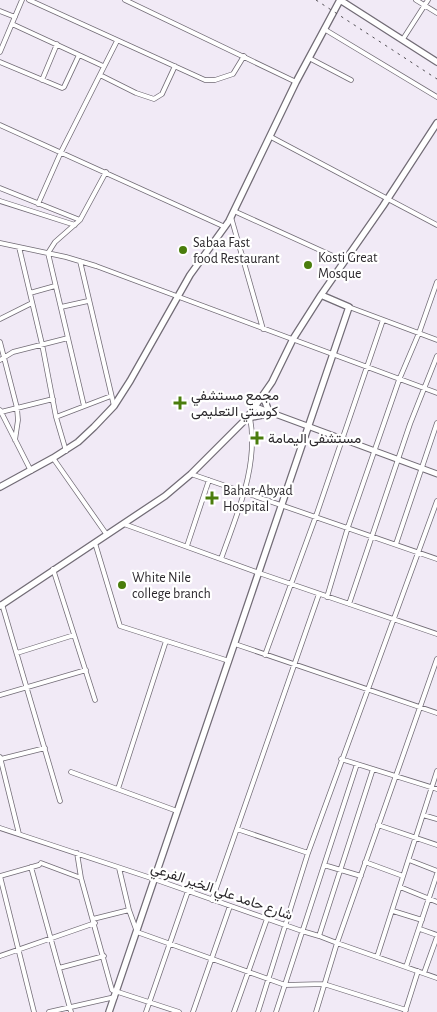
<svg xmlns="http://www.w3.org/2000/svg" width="437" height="1012" viewBox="0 0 437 1012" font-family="'Alegreya Sans',Vazirmatn,sans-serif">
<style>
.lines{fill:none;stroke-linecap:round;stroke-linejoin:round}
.minor-casing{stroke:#726c76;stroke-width:5.5}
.tertiary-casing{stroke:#726c76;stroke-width:7}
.secondary-casing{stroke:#726c76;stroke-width:8}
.minor{stroke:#fff;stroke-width:4}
.tertiary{stroke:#fff;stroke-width:5}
.secondary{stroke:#fff;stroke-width:5.5}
.rail{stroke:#514e53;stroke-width:1;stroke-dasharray:2.5 5;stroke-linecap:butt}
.poi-dot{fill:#4a7d0c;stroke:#fff;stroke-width:2}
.labels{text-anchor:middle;stroke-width:4.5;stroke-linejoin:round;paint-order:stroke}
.poi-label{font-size:14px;fill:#2c292d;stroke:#fff;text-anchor:start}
.street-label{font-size:14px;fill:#2c292d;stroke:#fff}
</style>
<rect width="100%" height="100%" fill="#f1eaf6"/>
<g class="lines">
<!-- minor casing -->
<g class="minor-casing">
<path id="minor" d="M29,0L205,80H215L233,74L244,56
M125,0L296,82
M416,0L437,13
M0,11L15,17
M12,24L103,66
M324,29L437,97
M403,39L428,0
M0,52L22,0
M309,58L351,80
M0,62L62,88L64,87L79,55
M100,75L136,93L154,99L162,94L175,66
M42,80L57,44
M0,125L225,227
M271,137L437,225
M0,188L80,220
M0,201L75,225
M38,204L61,152L117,41
M234,211L344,261
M231,217L263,329
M0,243L66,257L96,266L437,393
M19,247L42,344L56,417L66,451
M80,261L114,406
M30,293L55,286
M61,307L88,301
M349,307L437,340
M0,319L32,303
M0,342L17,408L18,420L15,440
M0,360L13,352L68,338
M84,406L48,253L55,242L80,220L106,172
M0,410L31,471
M1,412L53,399
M56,417L111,396
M53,458L107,535
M191,474L437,559
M124,524L259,573L437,634
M95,543L120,626L229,661
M396,544L437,423
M187,546L209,480
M221,559C237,513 259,467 250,417
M53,569L95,700
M327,597L348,527L399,380L419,333L437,282
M2,604L60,801
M349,604L410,424L437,356
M235,644L437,713
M17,653L74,635
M265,655L316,516L383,320
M0,695L86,670
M0,757L19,834
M1,759L45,748
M341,759L437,789
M71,772L177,811
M118,789L166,641
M423,815L437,819
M378,825L437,845
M0,828L154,879L302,931L319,936L337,943L437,978
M237,829L308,853
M77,853L81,878L112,990L179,1012
M409,860L437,871
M365,862L403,876
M41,863L81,878
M324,865L361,876
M31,867L71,1012
M119,868L129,910L137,932L285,985L324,984L406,1010
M400,887L437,902
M212,900L319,594
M393,911L422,920
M93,919L129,910
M420,929L437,935
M319,936L373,769
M0,956L95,923
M377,957L437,771
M406,967L437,874
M59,968L104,956
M424,973L437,937
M34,1012L0,876L39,865
M49,1012L115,997
M146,1012L188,891
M193,1012L230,906
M234,1012L267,919
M258,1012L308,853L437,501
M276,1012L357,764
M316,1012L337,943L437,659
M405,1012L418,971"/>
</g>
<!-- tertiary casing -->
<g class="tertiary-casing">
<path id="tertiary" d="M256,407L437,474"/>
</g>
<!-- secondary casing -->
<g class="secondary-casing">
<path id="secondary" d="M340,0L437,62
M263,396L269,412
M247,418L272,413
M0,487L53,458L78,442L94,427L114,406L130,381L190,275L229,221L296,82L340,0
M0,606L165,496L191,474L247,418L272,382L293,339L321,295L383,206L437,123
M109,1012L349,307L321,295"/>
</g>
<!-- minor -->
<use href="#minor" class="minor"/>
<!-- tertiary -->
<use href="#tertiary" class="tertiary"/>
<!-- secondary -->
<use href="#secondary" class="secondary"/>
<!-- rail -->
<path class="rail" d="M316,0L437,79"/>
</g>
<!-- markers -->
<g class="poi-dot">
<circle cx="183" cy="250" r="5"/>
<circle cx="308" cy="265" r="5"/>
<path d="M177.5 395.5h5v5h5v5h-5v5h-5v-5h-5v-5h5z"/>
<path d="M254.5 430.5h5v5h5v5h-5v5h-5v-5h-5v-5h5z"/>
<path d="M209.5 490.5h5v5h5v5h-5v5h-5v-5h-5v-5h5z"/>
<circle cx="122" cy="585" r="5"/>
</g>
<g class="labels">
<!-- poi labels -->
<g class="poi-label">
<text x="193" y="247">Sabaa Fast<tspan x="193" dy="16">food Restaurant</tspan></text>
<text x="318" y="262">Kosti Great<tspan x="318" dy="16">Mosque</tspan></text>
<text x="191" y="400">مجمع مستشفي<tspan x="191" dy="16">كوستي التعليمى</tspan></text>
<text x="268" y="443">مستشفى اليمامة</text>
<text x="223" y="495">Bahar-Abyad<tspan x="223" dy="16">Hospital</tspan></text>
<text x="132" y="582">White Nile<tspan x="132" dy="16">college branch</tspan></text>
</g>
<!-- street labels -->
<g class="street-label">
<text transform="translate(222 891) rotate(19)" y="5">شارع حامد علي الخير الفرعي</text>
</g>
</g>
</svg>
